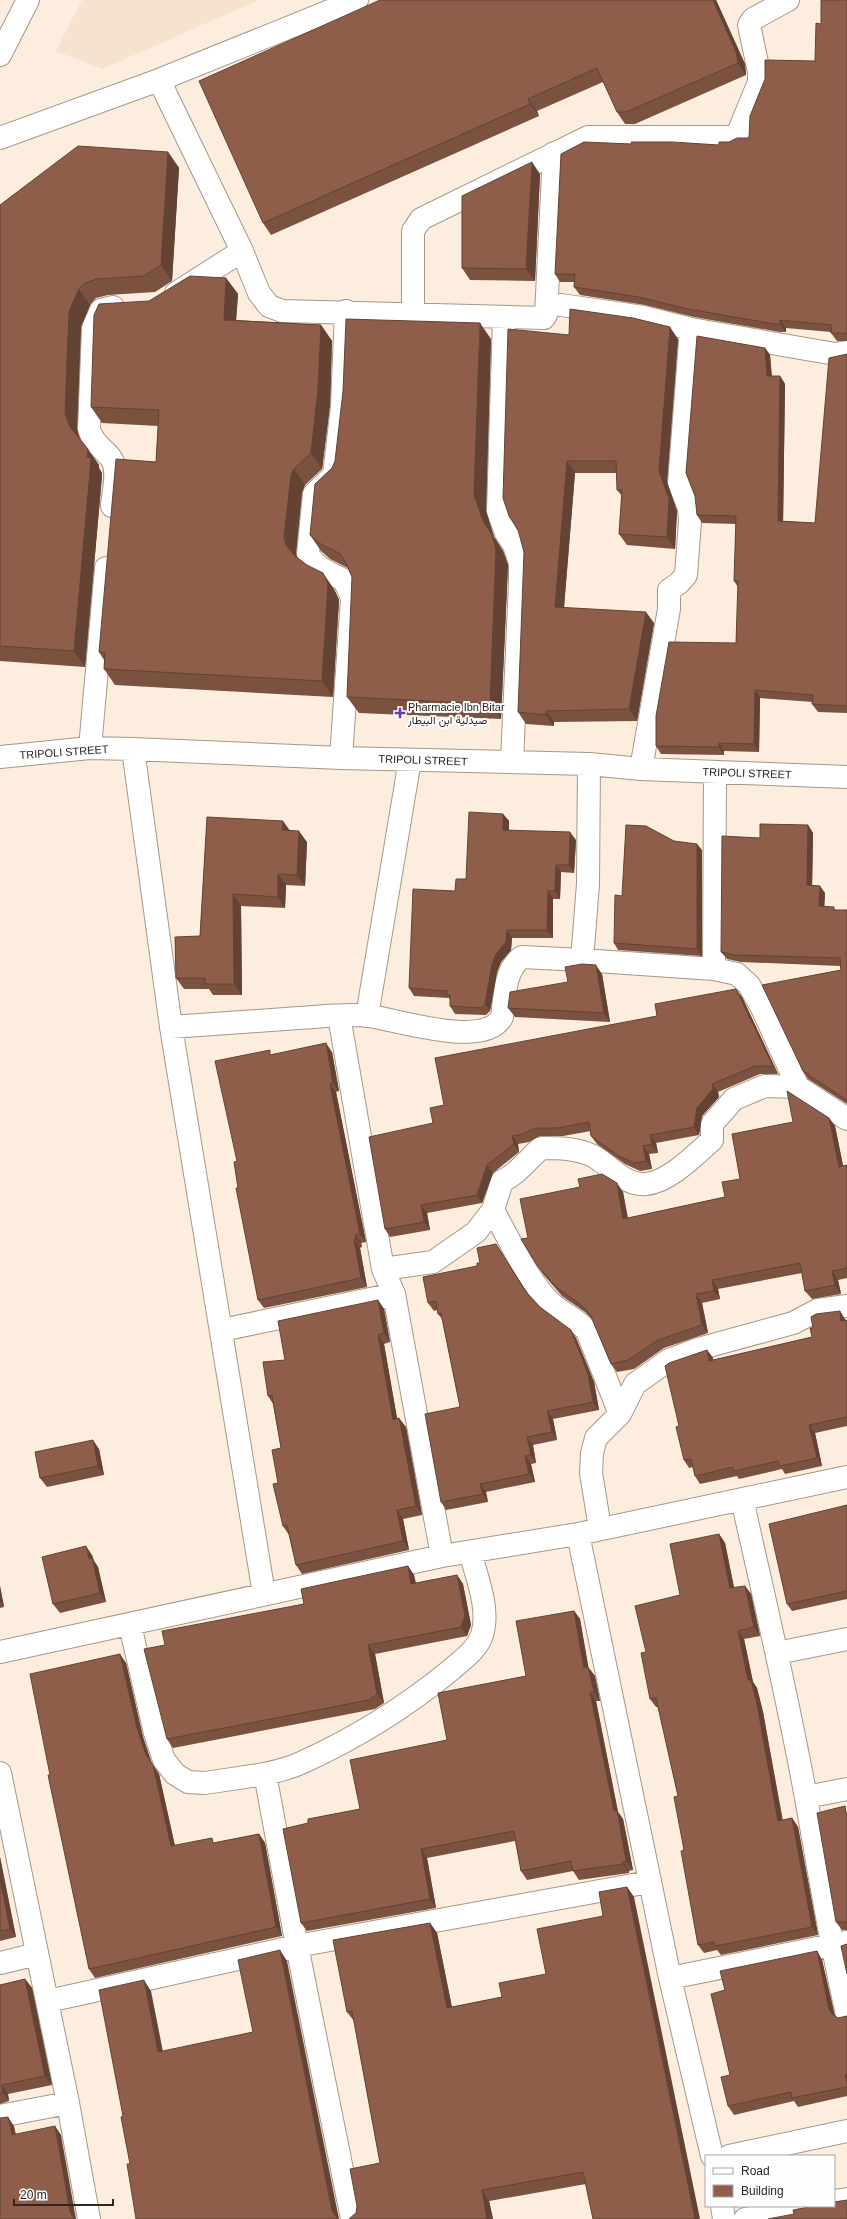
<svg xmlns="http://www.w3.org/2000/svg" width="847" height="2219" viewBox="0 0 847 2219" font-family="Helvetica,Vazirmatn,sans-serif">
<style>
.built{fill:#f6e2cd}
.lines{fill:none;stroke-linecap:round;stroke-linejoin:round}
.minor-casing{stroke:#a5988a;stroke-width:24}
.minor{stroke:#fff;stroke-width:22}
.wall{fill:#7b5140}
.shaded-wall{fill:#644234}
.building{fill:#8f5e4a;stroke:#644234}
.poi-dot{fill:#6b3ab1;stroke:#fdfdfd;stroke-width:1.5}
.labels{text-anchor:middle;stroke-width:4;stroke-linejoin:round;paint-order:stroke}
.poi-label{font-size:11px;fill:#2c2621;stroke:#fdfdfd;text-anchor:start}
.street-label{font-size:11px;fill:#2c2621;stroke:#fdfdfd}
</style>
<rect width="100%" height="100%" fill="#fcedde"/>
<!-- built -->
<path class="built" d="M82,0H259L102,69L56,51Z"/>
<g class="lines">
<!-- minor casing -->
<g class="minor-casing">
<path id="minor" d="M0,55L28,0
M159,80L242,251L259,293L269,306L282,311L544,318L546,315L554,153
M0,138L159,80L357,0
M176,293L242,251
M547,303L643,317L691,329L835,354L847,352
M413,314V231L421,219L588,137H734L738,133L759,82V72L749,25L753,19L788,0
M504,317L498,511L506,533L514,545L520,563V582L512,762
M112,506C113,491 120,469 110,457C100,445 94,445 89,429L93,328L101,310L113,307
M90,748L106,568
M133,749L171,1027L264,1594
M0,757L90,748L133,749L341,758L589,764L641,769L847,777
M341,758L352,598L344,580C330,573 316,569 308,554L314,494L334,475L342,406L346,311
M641,769L669,609V590L679,583L686,575L690,521L689,508L679,483L691,329
M582,960L714,969L737,974L749,985L761,1006L798,1087
M714,969L715,772
M339,1016L383,1269L433,1262L476,1232L493,1210L502,1181C518,1174 528,1159 541,1148C558,1148 577,1148 593,1156C610,1165 624,1186 646,1184C669,1182 695,1155 712,1140V1124L734,1099L765,1086L798,1087L847,1119
M367,1016L410,760
M171,1027C214,1024 256,1021 299,1018C322,1017 346,1013 369,1016C398,1020 485,1049 502,1017C505,997 504,970 522,957L582,960L588,884L589,764
M493,1210C508,1237 527,1279 549,1301C561,1314 576,1317 587,1331L620,1414
M383,1269L394,1294L442,1556
M222,1330L394,1294
M742,1499C764,1598 788,1698 806,1798C819,1870 830,1942 847,2014
M600,1528L591,1473L592,1453L596,1438L620,1414L635,1384L669,1360L698,1349L793,1323L818,1310L847,1306
M578,1534L670,1978L712,2156
M130,1625L155,1733L164,1760L175,1774L188,1782L205,1783L265,1774L297,1946L352,2219
M0,1652L442,1556L578,1534L847,1477
M777,1653L847,1639
M0,1773L68,2103L89,2219
M265,1774C278,1771 291,1768 303,1762C356,1738 407,1706 452,1669C463,1659 477,1650 482,1635C490,1609 477,1578 470,1552
M806,1797L847,1789
M0,1963L37,1954
M670,1978L847,1942
M48,2001L297,1946L649,1882
M0,2116L68,2103
M729,2156L847,2131
M834,2201L847,2199
M722,2206L724,2219
M745,2219L810,2206"/>
</g>
<!-- minor -->
<use href="#minor" class="minor"/>
</g>
<!-- wall -->
<path class="wall" d="M380,0H716L745,64L746,75L635,124H625L617,112L603,82L537,111L539,116L271,235L263,223Z
M847,0V341H837L831,333V332L786,328V332H780L694,317L645,305L580,295L574,287V282H560L555,274L632,144L719,145L729,142L749,138L815,61L821,24Z
M168,152L179,168L172,281L155,292L108,295L96,298L90,305L81,327L77,429L80,440L99,465V468L102,473V476L85,667L0,661V205Z
M540,174L535,281L470,280L462,268Z
M226,278L238,294L236,320L321,325L332,341L330,405L322,469L305,485L302,492L296,553L297,557L334,589L339,600L333,697L115,685L104,669V660L99,652L156,462L158,426L102,423L91,407L149,301Z
M569,335L678,339L667,482L677,511L675,549L627,545L619,534L622,496L617,490V473H575L564,608L654,623L637,721L554,722V726L526,724L518,712Z
M491,339L486,511L494,537L503,551L508,565L501,719L359,713L347,697L352,577L348,568L330,559L321,551L310,535Z
M765,348L770,355L772,376H780L785,384L783,521L815,523L847,354V713L818,712L812,704L813,702L760,698L759,752L724,751V755L661,754L656,746L736,643L738,587L734,581L736,524L702,523L697,515Z
M503,814L509,821V830L576,840L574,873L561,872L560,899H553V938H512L511,950L501,962L497,972L490,1011L486,1015L455,1014L450,1006V1000L449,998L414,996L409,988L455,891L466,879Z
M207,817L289,830L307,842L305,886L286,885L285,908L241,906L242,995H213L209,989H184L176,978L200,936Z
M808,825L813,833L812,885L825,893L824,906L837,910H847V1104L808,1079L803,1071L841,970L840,966L741,962L727,959L721,952L760,838Z
M674,841L702,850V956L618,950L614,943L622,896Z
M602,974L610,1022L515,1017L508,1008L568,982Z
M742,997L778,1074H760L718,1092L719,1097L702,1116L699,1135L656,1143L658,1153L649,1154L652,1169L640,1171L625,1164L597,1144L591,1136V1131L563,1136H540L529,1142L518,1144L519,1152L493,1173L482,1203L427,1213L430,1230L390,1237L385,1229L433,1123L444,1105L657,1016Z
M332,1052L339,1091L336,1092L366,1242L361,1243L362,1247L360,1248L367,1287L264,1308L258,1300L238,1188L237,1161L272,1054Z
M829,1118L835,1126L843,1166L847,1165V1278L838,1280L841,1294L812,1299L805,1291L802,1273L718,1289L720,1299L702,1303L708,1333L664,1348L634,1369L617,1372L611,1364L592,1319L585,1312L562,1296L543,1274L537,1265L528,1238L580,1187L623,1192L628,1218L725,1197L740,1179Z
M501,1252L528,1294L540,1307L576,1338L594,1382L599,1410L553,1419L557,1440L533,1445L536,1463L531,1464L535,1482L486,1492L488,1502L446,1510L441,1502L460,1407L442,1319L438,1314L437,1310L434,1311L428,1303L477,1266L480,1263Z
M378,1300L384,1309L390,1342L384,1344L397,1419L406,1427L422,1515L403,1519L409,1550L302,1574L296,1565L289,1535L283,1526L278,1483L281,1448L273,1404L268,1396L285,1360Z
M840,1311L845,1320H847V1426L815,1433L822,1466L785,1474L782,1469L739,1479L737,1476L700,1484L695,1476L693,1467L689,1468L684,1460L679,1426L707,1350L713,1358V1360L812,1337L813,1328Z
M99,1449L104,1475L47,1487L40,1478Z
M847,1505V1599L792,1611L787,1604Z
M719,1534L725,1543L734,1588L745,1586L751,1594L760,1636L744,1639L753,1682L757,1688L763,1712L783,1821L792,1818L798,1827L818,1935L721,1955L717,1950L704,1953L698,1945L684,1850L678,1796L658,1707H656L650,1699L646,1652L680,1595Z
M92,1555L94,1561L98,1567L106,1602L60,1613L53,1604Z
M408,1566L414,1575L416,1583L457,1575L463,1584L471,1625L467,1636L375,1654L384,1703L375,1709L173,1748L167,1739L165,1645L304,1604Z
M0,1586L4,1607L0,1608Z
M574,1611L580,1619L588,1667L595,1676L600,1701H596L618,1812L623,1819L633,1870L629,1871V1873L579,1880L573,1871L527,1880L521,1871L515,1841L427,1858L436,1908L307,1931L301,1923L308,1823L360,1809L447,1740L526,1676Z
M126,1663L143,1737L152,1764L159,1774L175,1846L216,1843L259,1834L265,1843L282,1936L95,1978L89,1969L50,1775Z
M847,1809V1930H842L836,1922Z
M0,1857L16,1937L0,1941Z
M627,1887L634,1897L586,2184L489,2201L493,2219H349L356,2213L380,2163L354,2021L347,2012L430,1923L437,1933L452,2007L502,1997L546,1974L603,1916Z
M817,1951L822,1960L835,2016L838,2018L847,2016V2096L798,2107L794,2101L734,2115L728,2106L730,2075L725,1990Z
M25,1979L32,1988L52,2085L8,2094L9,2101L0,2104V1985Z"/>
<!-- shaded-wall -->
<path class="shaded-wall" d="M713,0H716L745,64L746,75L738,63Z
M528,99L537,111L539,116L530,104Z
M168,152L179,168L172,281L161,265Z
M532,162L540,174L535,281L526,269Z
M226,278L238,294L235,336L224,320Z
M79,289L90,305L81,327L77,429L81,443L70,427L65,413L69,311Z
M780,320L786,328V332L780,324Z
M480,323L491,339L486,511L494,537L503,551L508,565L501,719L490,704L483,521L474,495Z
M321,325L332,341L330,405L322,469L311,453Z
M670,327L678,339L667,482L677,511L675,549L667,537L659,471Z
M765,348L770,355L772,384L767,376Z
M780,376L785,384L783,529L778,521Z
M88,449L99,465V468L102,473V476L85,667L74,651Z
M567,461L575,473L563,619L555,607Z
M294,469L305,485L302,492L296,553L297,561L286,545L284,537L291,476Z
M323,573L334,589L339,600L333,697L322,681Z
M646,612L654,623L637,721L629,709Z
M755,690L760,698L759,752L754,744Z
M546,711L554,722V726L546,715Z
M719,743L724,751V755L719,747Z
M503,814L509,821V837L503,830Z
M283,821L291,832L282,830Z
M808,825L813,833L812,893L807,885Z
M299,831L307,842L305,886L297,875Z
M570,832L576,840L574,873L569,865Z
M697,844L702,850V956L697,949Z
M556,865L561,872L560,899L555,891Z
M278,874L286,885L285,908L278,897Z
M820,886L825,893L824,914L819,906Z
M548,891L553,899V938L547,930Z
M233,894L241,906L242,995L234,984Z
M507,930L512,938L511,950L501,962L497,972L490,1011L485,1004L492,964Z
M596,965L602,974L610,1022L604,1013Z
M736,989L742,997L778,1074L773,1066Z
M326,1043L332,1052L339,1091L333,1083Z
M330,1084L336,1092L366,1242L360,1234Z
M712,1084L718,1092L719,1097L702,1116L699,1135L694,1127L697,1108Z
M829,1118L835,1126L845,1175L839,1167Z
M650,1135L656,1143L658,1153L652,1144Z
M512,1136L518,1144L519,1152L514,1144Z
M643,1146L649,1154L652,1169L646,1161Z
M487,1165L493,1173L482,1203L477,1195Z
M617,1183L623,1192L629,1228L623,1219Z
M421,1205L427,1213L430,1230L424,1222Z
M355,1235L361,1243L362,1247L356,1239Z
M354,1239L360,1248L367,1287L361,1278Z
M496,1244L501,1252L532,1300L526,1292Z
M832,1271L838,1280L841,1294L835,1285Z
M712,1280L718,1289L720,1299L714,1291Z
M696,1294L702,1303L708,1333L702,1325Z
M378,1300L384,1309L390,1342L384,1333Z
M840,1311L845,1319L847,1329L841,1321Z
M571,1330L576,1338L594,1382L599,1410L593,1402Z
M378,1335L384,1344L399,1429L393,1420Z
M707,1350L713,1358L715,1369L709,1361Z
M547,1411L553,1419L557,1440L552,1432Z
M399,1418L406,1427L422,1515L416,1506Z
M809,1425L815,1433L822,1466L817,1458Z
M527,1437L533,1445L536,1463L531,1455Z
M93,1440L99,1449L104,1475L98,1466Z
M525,1456L531,1464L535,1482L529,1474Z
M480,1484L486,1492L488,1502L483,1494Z
M397,1510L403,1519L409,1550L403,1541Z
M719,1534L725,1543L736,1597L730,1588Z
M86,1546L92,1555L94,1561L98,1567L106,1602L100,1593L89,1559Z
M408,1566L414,1575L417,1593L411,1584Z
M457,1575L463,1584L471,1625L467,1636L461,1627Z
M0,1586L4,1607L0,1601Z
M745,1586L751,1594L760,1636L754,1627Z
M574,1611L580,1619L590,1676L584,1668Z
M738,1631L744,1639L753,1682L757,1688L763,1712L784,1830L778,1821Z
M368,1645L375,1654L384,1703L377,1694Z
M120,1654L126,1663L143,1737L152,1764L146,1755L137,1728Z
M588,1667L595,1676L600,1701L594,1692Z
M590,1692L596,1701L618,1812L623,1819L633,1870L626,1861L614,1811Z
M153,1765L159,1774L177,1855L171,1846Z
M792,1818L798,1827L818,1935L812,1927Z
M259,1834L265,1843L282,1936L276,1927Z
M421,1849L427,1858L436,1908L430,1899Z
M0,1857L16,1937L10,1929L0,1879Z
M623,1862L629,1871V1873L623,1864Z
M627,1887L634,1897L700,2219H695Z
M430,1923L437,1933L454,2018L447,2008Z
M280,1950L287,1961L339,2219H337L332,2211Z
M817,1951L822,1960L835,2017L832,2014L829,2009Z
M25,1979L32,1988L52,2085L45,2076Z
M144,1980L151,1991L165,2062L158,2052Z
M2,2085L8,2094L9,2101L3,2093Z
M8,2117L14,2126L18,2144L12,2135Z
M55,2126L61,2135L76,2219H74L70,2212Z
M482,2190L489,2201L493,2219H487Z"/>
<!-- building -->
<path class="building" d="M380,0H713L736,52L738,63L626,112H617L597,68L528,99L530,104L263,223L199,81Z
M821,0H847V334L846,333H831L832,325L780,320V324H775L688,309L639,297L574,287L575,274H555L561,154L584,142L632,144L631,142H672L719,145V142H729L737,138H749L750,116L765,79V60L815,61L816,23L821,24Z
M78,146L168,152L161,265L144,276L97,279L85,283L79,289L69,311L65,413L70,427L88,449L87,457L91,458V460L74,651L0,646V205Z
M532,162L526,269L462,268V196Z
M190,276L226,278L224,320L321,325L318,389L311,453L294,469L291,476L284,537L286,545L295,556L307,565L323,573L328,584L322,681L104,669L105,653L99,652L116,459L156,462L159,410L91,407L94,315L99,304L149,301Z
M570,309L633,318L670,327L659,471L669,499L667,537L619,534L622,490H617L616,461H567L555,607L646,612L629,709L546,711V715L518,712L524,552L518,530L509,516L503,498L508,329L569,335Z
M346,319L480,323L474,495L483,521L492,535L496,549L490,704L347,697L352,577L344,559L339,553L319,543L310,535L315,484L332,468L335,461L343,391Z
M697,336L765,348L767,376H780L778,521L815,523L829,358L847,354V706L812,704L813,695L755,690L754,744L719,743V747L656,746V716L669,642L736,643L738,581H734L736,516L697,515L695,496L686,473Z
M469,812L503,814V830L570,832L569,865H556L555,891H548L547,930H507L506,942L496,954L492,964L485,1004L481,1008L450,1006V995H447V991L409,988L413,889L455,891L456,879H466Z
M207,817L283,821L282,830L299,831L297,875L278,874V897L233,894L234,984H205V978H176L175,937L200,936Z
M760,824L808,825L807,885L820,886L819,906L834,907V910H847V1100L803,1071L762,985L841,970L840,958L736,955L721,952L722,836L760,838Z
M626,825L646,826L674,841L697,844V949L614,943L615,895L622,896Z
M582,964L596,965L604,1013L508,1008L510,992L568,982L565,967Z
M736,989L773,1066H755L712,1084L713,1089L697,1108L694,1127L650,1135L652,1144L643,1146L646,1161L634,1163L619,1156L591,1136L589,1122L557,1128H535L523,1134L512,1136L514,1144L487,1165L477,1195L421,1205L424,1222L385,1229L369,1137L433,1123L430,1108L444,1105L435,1058L657,1016L655,1004Z
M326,1043L333,1083L330,1084L360,1234L355,1235L356,1239H354L361,1278L258,1300L236,1188H238L234,1162L237,1161L215,1061L270,1050V1055Z
M787,1091L829,1118L839,1167L847,1165V1268L832,1271L835,1285L805,1291L800,1263L712,1280L714,1291L696,1294L702,1325L658,1340L628,1360L611,1364L590,1314L579,1303L556,1287L537,1265L521,1239L528,1238L520,1199L580,1187L578,1179L602,1174L617,1183L623,1219L725,1197L722,1182L740,1179L732,1134L793,1122Z
M496,1244L526,1292L540,1307L571,1330L588,1374L593,1402L547,1411L552,1432L527,1437L531,1455L525,1456L529,1474L480,1484L483,1494L441,1502L425,1414L460,1407L441,1313L438,1314L436,1301L428,1303L423,1277L477,1266V1263H480L477,1248Z
M378,1300L384,1333L378,1335L393,1420L399,1418L416,1506L397,1510L403,1541L296,1565L287,1525L283,1526L273,1484L278,1483L272,1450L281,1448L272,1395L268,1396L263,1362L285,1360L278,1321Z
M840,1311L841,1321L847,1320V1417L809,1425L817,1458L780,1466L778,1461L734,1471L733,1467L695,1476L691,1459L684,1460L676,1427L679,1426L665,1366L669,1363L707,1350L709,1361L812,1337L810,1328H813L811,1317L816,1314Z
M93,1440L98,1466L40,1478L35,1452Z
M847,1505V1591L787,1604L769,1524Z
M719,1534L730,1588L745,1586L754,1627L738,1631L748,1680H751L757,1704L778,1821L792,1818L812,1927L715,1946L714,1942L698,1945L681,1851L684,1850L674,1797L678,1796L656,1698L650,1699L641,1653L646,1652L635,1606L680,1595L670,1544Z
M86,1546L89,1559L92,1558L100,1593L53,1604L42,1557Z
M408,1566L411,1584L457,1575L465,1616L461,1627L368,1645L377,1694L369,1700L167,1739L144,1649L165,1645L162,1631L304,1604L301,1589Z
M574,1611L584,1668L588,1667L594,1692H590L614,1811L617,1810L626,1861L623,1862V1864L573,1871L571,1861L521,1871L514,1831L421,1849L430,1899L301,1923L283,1829L308,1823V1819L360,1809L350,1760L447,1740L438,1693L526,1676L516,1621Z
M120,1654L137,1728L146,1755L153,1765L171,1846L212,1838L213,1843L259,1834L276,1927L89,1969L48,1775H50L30,1674Z
M845,1806L846,1813H847V1923L845,1922H836L817,1813Z
M0,1879L10,1929L0,1931Z
M627,1887L695,2219H593L583,2172L482,2190L487,2219H349L356,2213L357,2206L350,2169L380,2163L352,2011L347,2012L333,1940L430,1923L447,2008L502,1997L499,1983L546,1974L537,1929L603,1916L599,1892Z
M847,1944V1974L841,1946Z
M280,1950L332,2211L335,2216L339,2219H136L127,2164H130L121,2117L123,2116L99,1990L144,1980L158,2052L253,2032L238,1960Z
M817,1951L829,2009L832,2014L838,2018L847,2016V2074L845,2075L847,2083V2087L792,2098L791,2092L728,2106L721,2077L730,2075L711,1994L725,1990L720,1971Z
M25,1979L45,2076L2,2085L3,2093H0V1985Z
M8,2117L12,2135L55,2126L70,2212L73,2218L74,2219H0V2118Z
M847,2200V2219H768L794,2214L793,2210L814,2206H834V2202Z"/>
<!-- markers -->
<path class="poi-dot" d="M398 707h4v4h4v4h-4v4h-4v-4h-4v-4h4z"/>
<g class="labels">
<!-- poi labels -->
<g class="poi-label">
<text x="408" y="711">Pharmacie Ibn Bitar<tspan x="408" dy="13">صيدلية ابن البيطار</tspan></text>
</g>
<!-- street labels -->
<g class="street-label">
<text transform="translate(64 752) rotate(-4)" y="4">TRIPOLI STREET</text>
<text transform="translate(423 760) rotate(2)" y="4">TRIPOLI STREET</text>
<text transform="translate(747 773) rotate(2)" y="4">TRIPOLI STREET</text>
</g>
</g>
<!-- legend -->
<rect x="705" y="2155" width="130" height="52" fill="#fdfdfd" stroke="#a9a7a5"/>
<rect x="713" y="2168" width="20" height="6" fill="#ffffff" stroke="#a9a7a5"/>
<text x="741" y="2175" font-size="12" fill="#2c2621">Road</text>
<rect x="713" y="2185" width="20" height="12" fill="#8f5e4a" stroke="#a9a7a5"/>
<text x="741" y="2195" font-size="12" fill="#2c2621">Building</text>
<!-- scale -->
<path d="M14 2199v6h99v-6" fill="none" stroke="#2c2621" stroke-width="2"/>
<text x="20" y="2199" font-size="12" fill="#2c2621" stroke="#fdfdfd" stroke-width="3" paint-order="stroke">20 m</text>
</svg>
